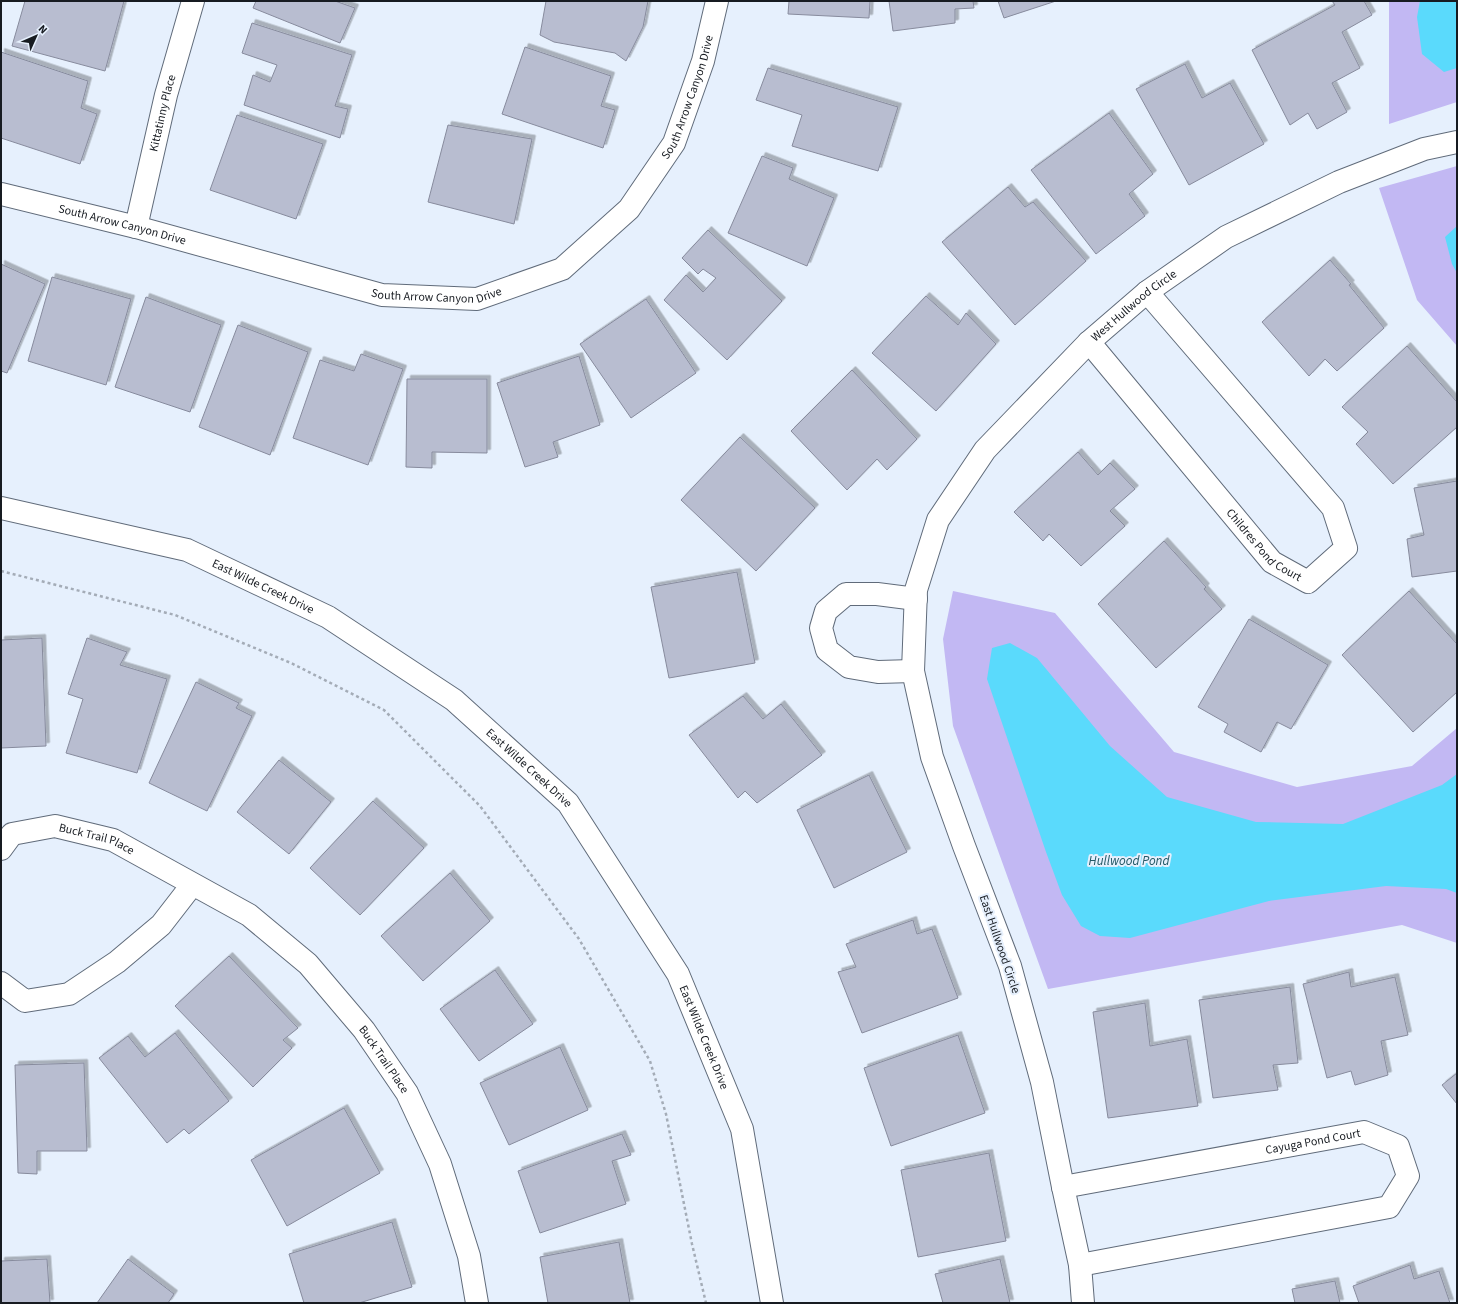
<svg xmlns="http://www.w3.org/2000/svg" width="1458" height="1304" viewBox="0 0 1458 1304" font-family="'Source Sans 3',sans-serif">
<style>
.green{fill:#c2b8f3}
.water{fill:#5adafc}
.building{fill:#b8bdd0;stroke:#878b9d;filter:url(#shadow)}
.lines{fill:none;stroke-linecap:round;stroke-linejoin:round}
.minor-casing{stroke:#606b7a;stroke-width:24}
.path{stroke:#a4acb7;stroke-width:2.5;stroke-dasharray:3 3;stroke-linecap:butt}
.minor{stroke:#fff;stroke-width:22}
.labels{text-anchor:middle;stroke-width:4;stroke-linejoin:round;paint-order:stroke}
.street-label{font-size:12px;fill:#171b21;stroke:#e6f0fd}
.water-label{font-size:13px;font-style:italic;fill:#245967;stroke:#e6f0fd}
</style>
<defs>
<filter id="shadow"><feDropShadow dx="3.5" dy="-3.5" stdDeviation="0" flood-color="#0004"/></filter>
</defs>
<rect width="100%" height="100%" fill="#e6f0fd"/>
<!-- green -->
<path class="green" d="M1389,1H1457V102L1389,124Z
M1457,166V346L1417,300L1379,188Z
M953,591L1055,613L1174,752L1297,787L1412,766L1457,728V943L1402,925L1048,989L953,726L943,639Z"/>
<!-- water -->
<path class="water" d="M1420,1H1457V68L1444,72L1422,54L1417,17Z
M1457,226V273L1452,264L1445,237Z
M1010,643L1037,658L1110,746L1167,797L1256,822L1343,824L1442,785L1457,774V893L1446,889L1386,886L1269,901L1130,938L1100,936L1081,926L1062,895L1046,852L987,679L992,648Z"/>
<!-- building -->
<path class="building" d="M25,1H124L105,71L12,46Z
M256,1H335L355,8L340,43L253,8Z
M546,1H648L643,27L626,61L615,53L554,42L540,35Z
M789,1H870L869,18L788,14Z
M889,1H973L974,8L955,9V23L893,31Z
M998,1H1056L1004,18Z
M1332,1H1364L1372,15L1342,32L1360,68L1332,83L1347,112L1317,129L1308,113L1290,125L1252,50L1335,5Z
M252,23L352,55L335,106L348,109L340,138L244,105L253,75L270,82L277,65L242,53Z
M525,47L611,76L601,106L615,110L603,148L502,114Z
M1,52L88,81L81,108L97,114L80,164L1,138Z
M1185,64L1202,98L1230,83L1264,144L1189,185L1136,89Z
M768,68L898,107L878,171L792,146L802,115L756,100Z
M1109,113L1153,174L1129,194L1145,216L1096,254L1031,170Z
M237,115L323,144L296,219L210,190Z
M448,125L532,139L514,224L428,202Z
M762,156L793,168L789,179L834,198L807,266L728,233Z
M1008,187L1025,207L1033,202L1086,261L1015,325L942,242Z
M708,230L782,301L727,360L664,300L686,275L703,292L716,278L703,269L698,274L682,258Z
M1330,260L1351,284L1349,285L1384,328L1337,371L1325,359L1309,376L1262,322Z
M1,264L45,284L7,373L1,371Z
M52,277L131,299L106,385L28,361Z
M926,296L958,325L966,313L996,344L936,411L872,353Z
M146,297L221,325L190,412L115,387Z
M646,299L696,373L631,418L580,344Z
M238,325L308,352L270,455L199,427Z
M1407,346L1457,402V427L1393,484L1356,444L1368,432L1342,407Z
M361,354L403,369L368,465L293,438L320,360L354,371Z
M579,356L600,425L553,442L558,457L525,467L497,383Z
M852,370L917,439L887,470L877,459L847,490L791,431Z
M407,379H487V453L432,452V468L406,467Z
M740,437L815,508L756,571L681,500Z
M1078,452L1098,475L1110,463L1135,489L1110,511L1125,526L1081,566L1049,534L1043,541L1014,512Z
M1457,481V571L1412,577L1407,539L1424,535L1414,488Z
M1164,541L1206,587L1204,589L1222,609L1156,668L1098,604Z
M737,572L755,663L669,678L651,587Z
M1409,591L1457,644V692L1413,732L1342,655Z
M1249,619L1328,665L1291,729L1277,722L1261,752L1224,732L1228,724L1198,707Z
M42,638L46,746L1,748V640Z
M87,638L127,652L120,665L167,679L137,773L66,753L83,699L68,694Z
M196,682L239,703L236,708L252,716L207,811L149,783Z
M743,696L763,719L781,704L822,755L757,803L745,791L738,798L689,735Z
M279,760L331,802L289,854L237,812Z
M869,775L907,852L834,888L797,810Z
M373,801L424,848L360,915L310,868Z
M450,873L490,921L423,981L381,936Z
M913,920L917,934L932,929L958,998L862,1033L838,972L856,967L846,944Z
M229,956L298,1028L283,1040L292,1048L253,1087L175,1006Z
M495,970L533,1024L479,1061L440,1009Z
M1349,972L1351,987L1395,977L1408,1035L1381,1041L1388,1075L1355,1085L1351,1071L1327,1078L1303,984Z
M1290,987L1298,1063L1273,1065L1278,1090L1213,1098L1199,1000Z
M1145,1003L1150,1046L1187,1039L1198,1106L1108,1118L1093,1012Z
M175,1033L229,1101L189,1134L184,1129L167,1143L99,1058L128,1036L145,1057Z
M958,1035L985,1113L891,1146L864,1068Z
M560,1047L588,1110L509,1145L480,1083Z
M84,1063L87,1151H37V1174L18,1173L15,1065Z
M1457,1073V1104L1442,1085Z
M344,1108L380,1173L287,1226L251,1160Z
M622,1134L631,1155L612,1161L626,1204L540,1233L518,1171Z
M989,1153L1006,1241L918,1257L901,1170Z
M392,1222L412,1287L359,1303H304L289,1254Z
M619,1242L630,1303H548L540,1257Z
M47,1259L50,1303H1V1261Z
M128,1259L174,1294L168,1303H97Z
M1000,1259L1010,1303H943L935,1274Z
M1410,1265L1414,1279L1439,1271L1450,1303H1359L1353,1286Z
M1335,1281L1340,1303H1295L1292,1289Z"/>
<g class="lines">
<!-- minor casing -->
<g class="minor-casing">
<g id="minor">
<path id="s1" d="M1,194L136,227L382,295L477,299L562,269L629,209L674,143L703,61L717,1"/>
<path id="s2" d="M136,227L166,95L193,1"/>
<path id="s3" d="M1089,342L1272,562L1308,582L1346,548L1333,508L1147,292"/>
<path id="s4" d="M1,508L187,550L328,617L454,700L568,803L678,974L742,1129L772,1303"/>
<path d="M913,671L878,672L849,667L827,650L821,628L826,611L846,594H877L916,599"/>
<path id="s5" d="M1,849L12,834L55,826L113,840L249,915L308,964L364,1030L407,1093L440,1164L469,1256L477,1303"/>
<path d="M1,983L25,1001L69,994L117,962L161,925L192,885"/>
<path id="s6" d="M1063,1187L1364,1132L1398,1146L1408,1176L1389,1207L1080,1265"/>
<path id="s7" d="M1083,1303L1080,1265L1063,1187L1042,1082L1010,966L964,846L932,757L913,671L916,590L938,520L985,450L1089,342L1147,292L1226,237L1339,182L1424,149L1457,142"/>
</g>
</g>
<!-- path -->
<path class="path" d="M1,571L175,615L291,663L384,710L480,806L579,939L650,1061L666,1114L692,1244L706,1303"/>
<!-- minor -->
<use href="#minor" class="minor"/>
</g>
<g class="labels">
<!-- street labels -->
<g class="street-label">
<text dy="4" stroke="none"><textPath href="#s1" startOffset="797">South Arrow Canyon Drive</textPath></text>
<text dy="4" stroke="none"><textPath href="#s2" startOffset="117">Kittatinny Place</textPath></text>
<text dy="4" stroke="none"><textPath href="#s1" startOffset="125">South Arrow Canyon Drive</textPath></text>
<text dy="4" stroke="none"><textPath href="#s1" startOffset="449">South Arrow Canyon Drive</textPath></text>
<text dy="4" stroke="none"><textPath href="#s7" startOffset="1103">West Hullwood Circle</textPath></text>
<text dy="4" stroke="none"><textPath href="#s3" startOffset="269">Childres Pond Court</textPath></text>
<text dy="4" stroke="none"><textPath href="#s4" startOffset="275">East Wilde Creek Drive</textPath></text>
<text dy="4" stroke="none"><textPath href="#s4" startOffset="599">East Wilde Creek Drive</textPath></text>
<text dy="4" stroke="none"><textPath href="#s5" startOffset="106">Buck Trail Place</textPath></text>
<text transform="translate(1000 944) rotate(71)" y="4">East Hullwood Circle</text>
<text dy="4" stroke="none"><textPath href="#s4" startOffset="923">East Wilde Creek Drive</textPath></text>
<text dy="4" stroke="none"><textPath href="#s5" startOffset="476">Buck Trail Place</textPath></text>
<text dy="4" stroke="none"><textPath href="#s6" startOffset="254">Cayuga Pond Court</textPath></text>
</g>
<!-- water labels -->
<g class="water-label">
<text x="1129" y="865">Hullwood Pond</text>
</g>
</g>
<!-- border -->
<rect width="1458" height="1304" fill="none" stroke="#171b21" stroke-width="4"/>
<!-- north arrow -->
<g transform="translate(36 36) rotate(45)" stroke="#e6f0fd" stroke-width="3" paint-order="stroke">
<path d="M0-3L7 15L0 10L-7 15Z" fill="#171b21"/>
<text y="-6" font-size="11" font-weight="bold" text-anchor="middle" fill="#171b21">N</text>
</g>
</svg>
